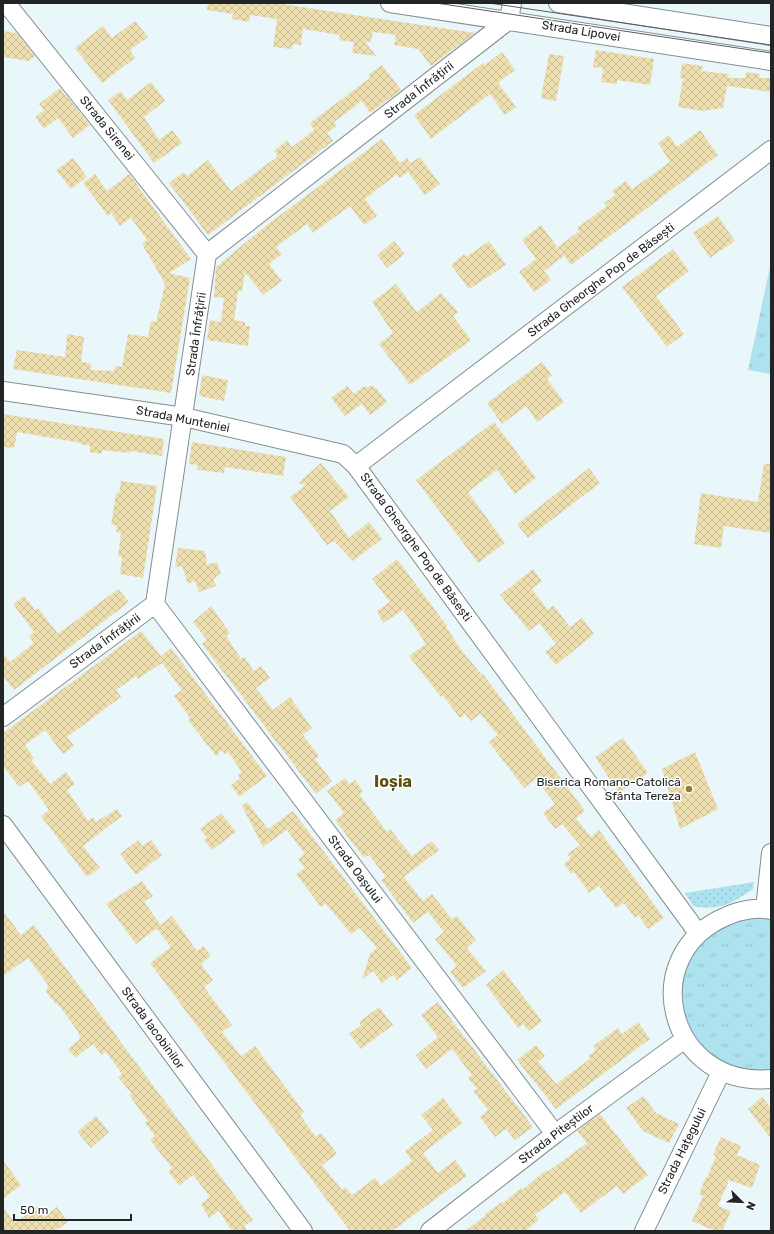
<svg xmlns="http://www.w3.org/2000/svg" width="774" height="1234" viewBox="0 0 774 1234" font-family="Rubik,sans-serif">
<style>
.grass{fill:url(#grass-dots)}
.park{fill:url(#park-tufts)}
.building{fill:url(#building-cross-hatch)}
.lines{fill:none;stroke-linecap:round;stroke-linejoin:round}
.minor-casing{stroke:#838e91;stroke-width:20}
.minor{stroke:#fff;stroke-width:18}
.tram{stroke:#585e60;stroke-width:1}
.poi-dot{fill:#977e26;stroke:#fff;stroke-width:1.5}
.labels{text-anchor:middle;stroke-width:3;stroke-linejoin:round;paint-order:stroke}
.street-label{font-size:12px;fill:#212526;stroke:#fff}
.poi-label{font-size:12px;fill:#212526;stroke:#fff;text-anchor:end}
.district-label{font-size:16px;font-weight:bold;fill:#604e11;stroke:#fff}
</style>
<defs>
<pattern id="grass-dots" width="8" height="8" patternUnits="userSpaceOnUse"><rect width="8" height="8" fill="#ade2ef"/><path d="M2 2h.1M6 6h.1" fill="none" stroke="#95c2cd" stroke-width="1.8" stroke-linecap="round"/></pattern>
<pattern id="park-tufts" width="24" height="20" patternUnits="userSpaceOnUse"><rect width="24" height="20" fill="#ade2ef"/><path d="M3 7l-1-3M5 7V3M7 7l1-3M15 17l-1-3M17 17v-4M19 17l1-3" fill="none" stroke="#95c2cd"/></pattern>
<pattern id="building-cross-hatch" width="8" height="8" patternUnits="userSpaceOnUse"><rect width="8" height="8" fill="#eedfb1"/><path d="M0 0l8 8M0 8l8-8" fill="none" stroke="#ccbf98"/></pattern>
</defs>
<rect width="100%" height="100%" fill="#eaf7fa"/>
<!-- grass -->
<path class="grass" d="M754,882L753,889C731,904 720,911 693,906L685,893Z"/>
<!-- park -->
<path class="park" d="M771,262V374L748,370Z
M771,910V1079L721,1072L676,1018L672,995L698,933Z"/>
<!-- building -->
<path class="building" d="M208,3H275L475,33L431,66L418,49L394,45L396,35L373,32L371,42L365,41L376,56L352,53L354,42L339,40L340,35L303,29L301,45L293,44L292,49L273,47L277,19L250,15L249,22L232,19L233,14L207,10Z
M135,21L148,37L130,50L135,58L102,83L75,48L103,26L112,38Z
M3,31L17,33L35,56L29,61L3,57Z
M596,50L654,59L650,85L617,80V84L601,82L603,68L593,67Z
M502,52L515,70L498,83L516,107L505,115L490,94L431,139L414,115L483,63L485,65Z
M549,54L564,56L556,101L541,98Z
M682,63L703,66L701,71L729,74L728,78H746V72L760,74L759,78H771V92L727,86L723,108L702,111L678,107L683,79L680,78Z
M382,65L401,90L370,113L362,101L334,122L337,126L327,133L333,141L208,235L169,183L184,172L187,176L208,160L231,191L278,156L274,151L287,140L292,147L314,130L310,123L370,78L368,75Z
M151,82L165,101L144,117L159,140L172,130L182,143L154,163L108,100L121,91L127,100Z
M60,88L90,125L73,138L58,118L44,129L35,117L44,110L39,104Z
M700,130L718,155L571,265L558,247L579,231L577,228L607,206L604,203L616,195L612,191L626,181L632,189L670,162L658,143L669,135L677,147Z
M382,139L400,163L407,158L410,163L420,157L440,184L425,195L408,172L399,178L397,174L365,199L377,216L364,225L350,206L313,233L307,224L276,247L282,254L269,264L282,281L263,295L245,272L242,291H238L234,320L245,322V326H250L248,346L207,340L210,320L221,322L224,298L214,297L216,267L267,225Z
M73,158L87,177L71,189L56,170Z
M95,174L107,191L129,174L191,259L169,273L190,278L171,393L13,369L17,350L65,357L67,334L84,337L81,362L91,363L90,370L114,371L115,366L122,367L128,334L148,337L151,321L156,322L165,284L142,244L147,240L131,218L120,226L111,213L108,216L83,183Z
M718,216L735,241L710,258L693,233Z
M541,225L564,256L544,271L551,280L534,292L519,272L536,259L522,240Z
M394,241L405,254L387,268L377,255Z
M489,241L506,265L469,289L451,265L464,254L466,257Z
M673,249L689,271L656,296L684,334L667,347L622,287Z
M396,284L417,312L441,293L458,312L453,316L471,340L410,385L379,344L393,333L372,302Z
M542,362L552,375L547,379L564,402L537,422L526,406L502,424L487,403Z
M202,375L228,380L224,401L199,396Z
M347,386L354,394L363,387L373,386L377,389L387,402L370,415L362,404L345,416L331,398Z
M3,414L164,439L162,456L130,451V453L102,450L101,454L90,452V446L81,444V443L17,432L14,448L3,447Z
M494,422L536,478L515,494L497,470L468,492L505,543L478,563L416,480Z
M192,442L286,457L283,476L225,467L224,473L197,470L198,465L189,464Z
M321,463L349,497L330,511L349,538L369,522L382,539L353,561L334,541L327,545L290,497L306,485L298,483Z
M764,464H771V533L724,526L721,548L694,544L701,493L758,502Z
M589,468L600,483L528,538L517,524Z
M121,481L157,486L143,578L120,574L122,557L118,556L121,533L116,532L117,525H111L116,493L119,494Z
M178,548L205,551L207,565L217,562L221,574L216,576L217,578L213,579L216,586L199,592L195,581L188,584L182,566L175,567Z
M397,559L447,626L446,627L462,651L482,675L483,674L585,811L576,818L591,837L599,830L664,918L648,929L638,915L635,918L624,903L616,908L599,886L589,893L574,872L571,874L564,864L571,858L567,854L580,845L562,824L555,829L543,813L555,804L536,779L524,788L489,742L498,735L480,714L471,721L465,714L460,718L443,696L441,697L409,656L426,644L403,610L383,623L377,611L390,602L372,579Z
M533,569L542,581L532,589L548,610L553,605L570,627L582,618L594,634L556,665L545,652L556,644L539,623L529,631L500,595Z
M118,589L129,602L14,690L3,676V653L10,662L34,643L29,636L34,632L13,604L24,596L35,610L38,608L58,634Z
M211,606L230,633L226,636L241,659L244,657L254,671L261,666L270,678L256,688L273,710L290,697L312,728L303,735L319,756L315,759L332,781L316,794L202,644L207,640L193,622Z
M141,631L161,656L171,648L267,776L239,797L231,785L240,778L238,775L242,772L228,752L225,754L222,750L216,756L188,720L190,718L174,696L182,690L162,663L138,679L136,676L116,690L121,697L67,737L74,746L63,754L45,730L25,745L34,758L31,760L50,784L66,772L75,784L67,790L88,821L93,817L96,822L117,809L122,816L83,846L100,868L87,877L41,816L49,810L28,781L19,787L3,766V733Z
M623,738L648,773L619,793L595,757Z
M695,752L718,809L680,829L662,769Z
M345,778L350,784L355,780L363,791L359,794L387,832L390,829L412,856L432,841L439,850L404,877L423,901L432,894L452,919L457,916L476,940L467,948L486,971L463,988L450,972L457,966L435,939L444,932L428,912L413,923L381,880L386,877L369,855L364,858L335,820L344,813L327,791Z
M247,802L268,829L293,811L412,968L397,980L393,975L382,983L373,971L362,980L370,954L377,948L360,928L351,934L326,904L321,907L296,874L305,868L298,859L305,854L287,830L263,847L242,806Z
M221,813L236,832L212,850L204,840L207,838L200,829Z
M138,840L142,846L151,840L162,855L136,875L120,854Z
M142,881L153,896L144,902L161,925L136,944L106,904Z
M3,911L21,935L34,925L253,1220L244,1226L247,1231H232L219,1211L209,1218L201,1204L210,1197L193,1175L179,1186L168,1171L172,1168L150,1140L155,1136L145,1123L148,1121L129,1095L132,1094L118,1077L122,1074L106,1052L102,1055L93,1044L75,1058L68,1049L81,1038L78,1034L79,1033L57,1003L56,1004L46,992L48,985L28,958L3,976Z
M172,916L197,951L203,946L211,956L201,964L213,980L204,987L232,1025L222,1032L241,1056L255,1046L304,1112L300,1115L316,1137L321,1133L337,1154L322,1165L342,1190L345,1187L352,1195L375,1178L381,1186L412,1161L405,1151L433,1130L421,1115L443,1098L462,1123L423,1153L438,1173L455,1160L467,1176L392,1231H350L150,963L171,947L156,928Z
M503,970L542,1021L529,1031L523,1024L518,1028L486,985Z
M438,1002L533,1127L515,1140L506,1129L495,1137L480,1117L488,1110L473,1091L477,1089L468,1078L472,1075L452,1049L426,1069L416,1055L438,1037L421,1015Z
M379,1007L393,1025L361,1049L349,1034L361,1025L359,1022Z
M638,1022L650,1039L556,1109L517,1060L536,1045L545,1056L538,1061L556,1084L590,1059L588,1056L596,1050L593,1046L618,1028L622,1034Z
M643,1096L656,1113L679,1124L669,1143L643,1131L626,1108Z
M762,1097L771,1108V1139L748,1109Z
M600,1114L648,1175L623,1194L617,1186L581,1213L565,1192L535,1215L539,1220L525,1231H465L486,1215L485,1214L502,1202L503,1203L521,1188L522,1190L546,1170L547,1172L587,1143L577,1131Z
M96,1116L109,1132L91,1148L77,1132Z
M721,1137L741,1146L737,1155L760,1165L752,1188L729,1180L718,1206L731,1211L722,1231H715L692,1221L703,1196L699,1194L706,1177L707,1178L716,1156L713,1155Z
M3,1160L21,1185L3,1199Z
M38,1206L45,1216L57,1207L68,1222L55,1231H3V1207L15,1223Z"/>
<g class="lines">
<!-- minor casing -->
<g class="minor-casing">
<path id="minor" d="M6,3L207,254
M390,3L771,61
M558,3L771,36
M3,391L184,417L343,454L356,466
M155,604L555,1134
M3,717L155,604L207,254L509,20L512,3
M3,825L303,1231
M765,909L771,853
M771,910C757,907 740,910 727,916C635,954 667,1088 771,1079
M698,933L356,466L771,150
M430,1231L555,1134L685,1039
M644,1231L721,1072"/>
</g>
<!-- minor -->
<use href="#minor" class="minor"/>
<!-- tram -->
<path class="tram" d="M436,3L771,53
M489,3L771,45"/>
</g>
<!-- markers -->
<circle class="poi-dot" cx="689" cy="789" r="4"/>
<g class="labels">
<!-- street labels -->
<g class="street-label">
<text transform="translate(581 31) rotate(9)" y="4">Strada Lipovei</text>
<text transform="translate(419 90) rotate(-38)" y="4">Strada Înfrățirii</text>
<text transform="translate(107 128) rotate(51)" y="4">Strada Sirenei</text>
<text transform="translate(601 280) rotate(-37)" y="4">Strada Gheorghe Pop de Băsești</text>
<text transform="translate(196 334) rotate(-82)" y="4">Strada Înfrățirii</text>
<text transform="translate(183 419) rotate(11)" y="4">Strada Munteniei</text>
<text transform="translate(416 547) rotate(54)" y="4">Strada Gheorghe Pop de Băsești</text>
<text transform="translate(105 641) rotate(-36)" y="4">Strada Înfrățirii</text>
<text transform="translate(355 869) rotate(53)" y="4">Strada Oașului</text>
<text transform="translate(153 1028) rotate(54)" y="4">Strada Iacobinilor</text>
<text transform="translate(556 1134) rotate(-37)" y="4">Strada Piteștilor</text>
<text transform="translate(682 1151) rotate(-64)" y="4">Strada Hațegului</text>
</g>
<!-- poi labels -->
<g class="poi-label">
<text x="681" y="786">Biserica Romano-Catolică<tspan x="681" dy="14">Sfânta Tereza</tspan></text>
</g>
<!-- district labels -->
<g class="district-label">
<text x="393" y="787">Ioșia</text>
</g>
</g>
<!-- border -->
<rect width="774" height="1234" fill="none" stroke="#212526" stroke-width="8"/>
<!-- north arrow -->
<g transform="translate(742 1202) rotate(114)" stroke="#ffffff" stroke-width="3" paint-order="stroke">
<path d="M0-3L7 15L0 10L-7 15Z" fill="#212526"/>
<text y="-6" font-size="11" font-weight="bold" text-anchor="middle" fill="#212526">N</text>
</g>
<!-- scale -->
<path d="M14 1214v6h117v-6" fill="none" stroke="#212526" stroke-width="2"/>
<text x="20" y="1214" font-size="12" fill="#212526" stroke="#ffffff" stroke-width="3" paint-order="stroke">50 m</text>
</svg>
